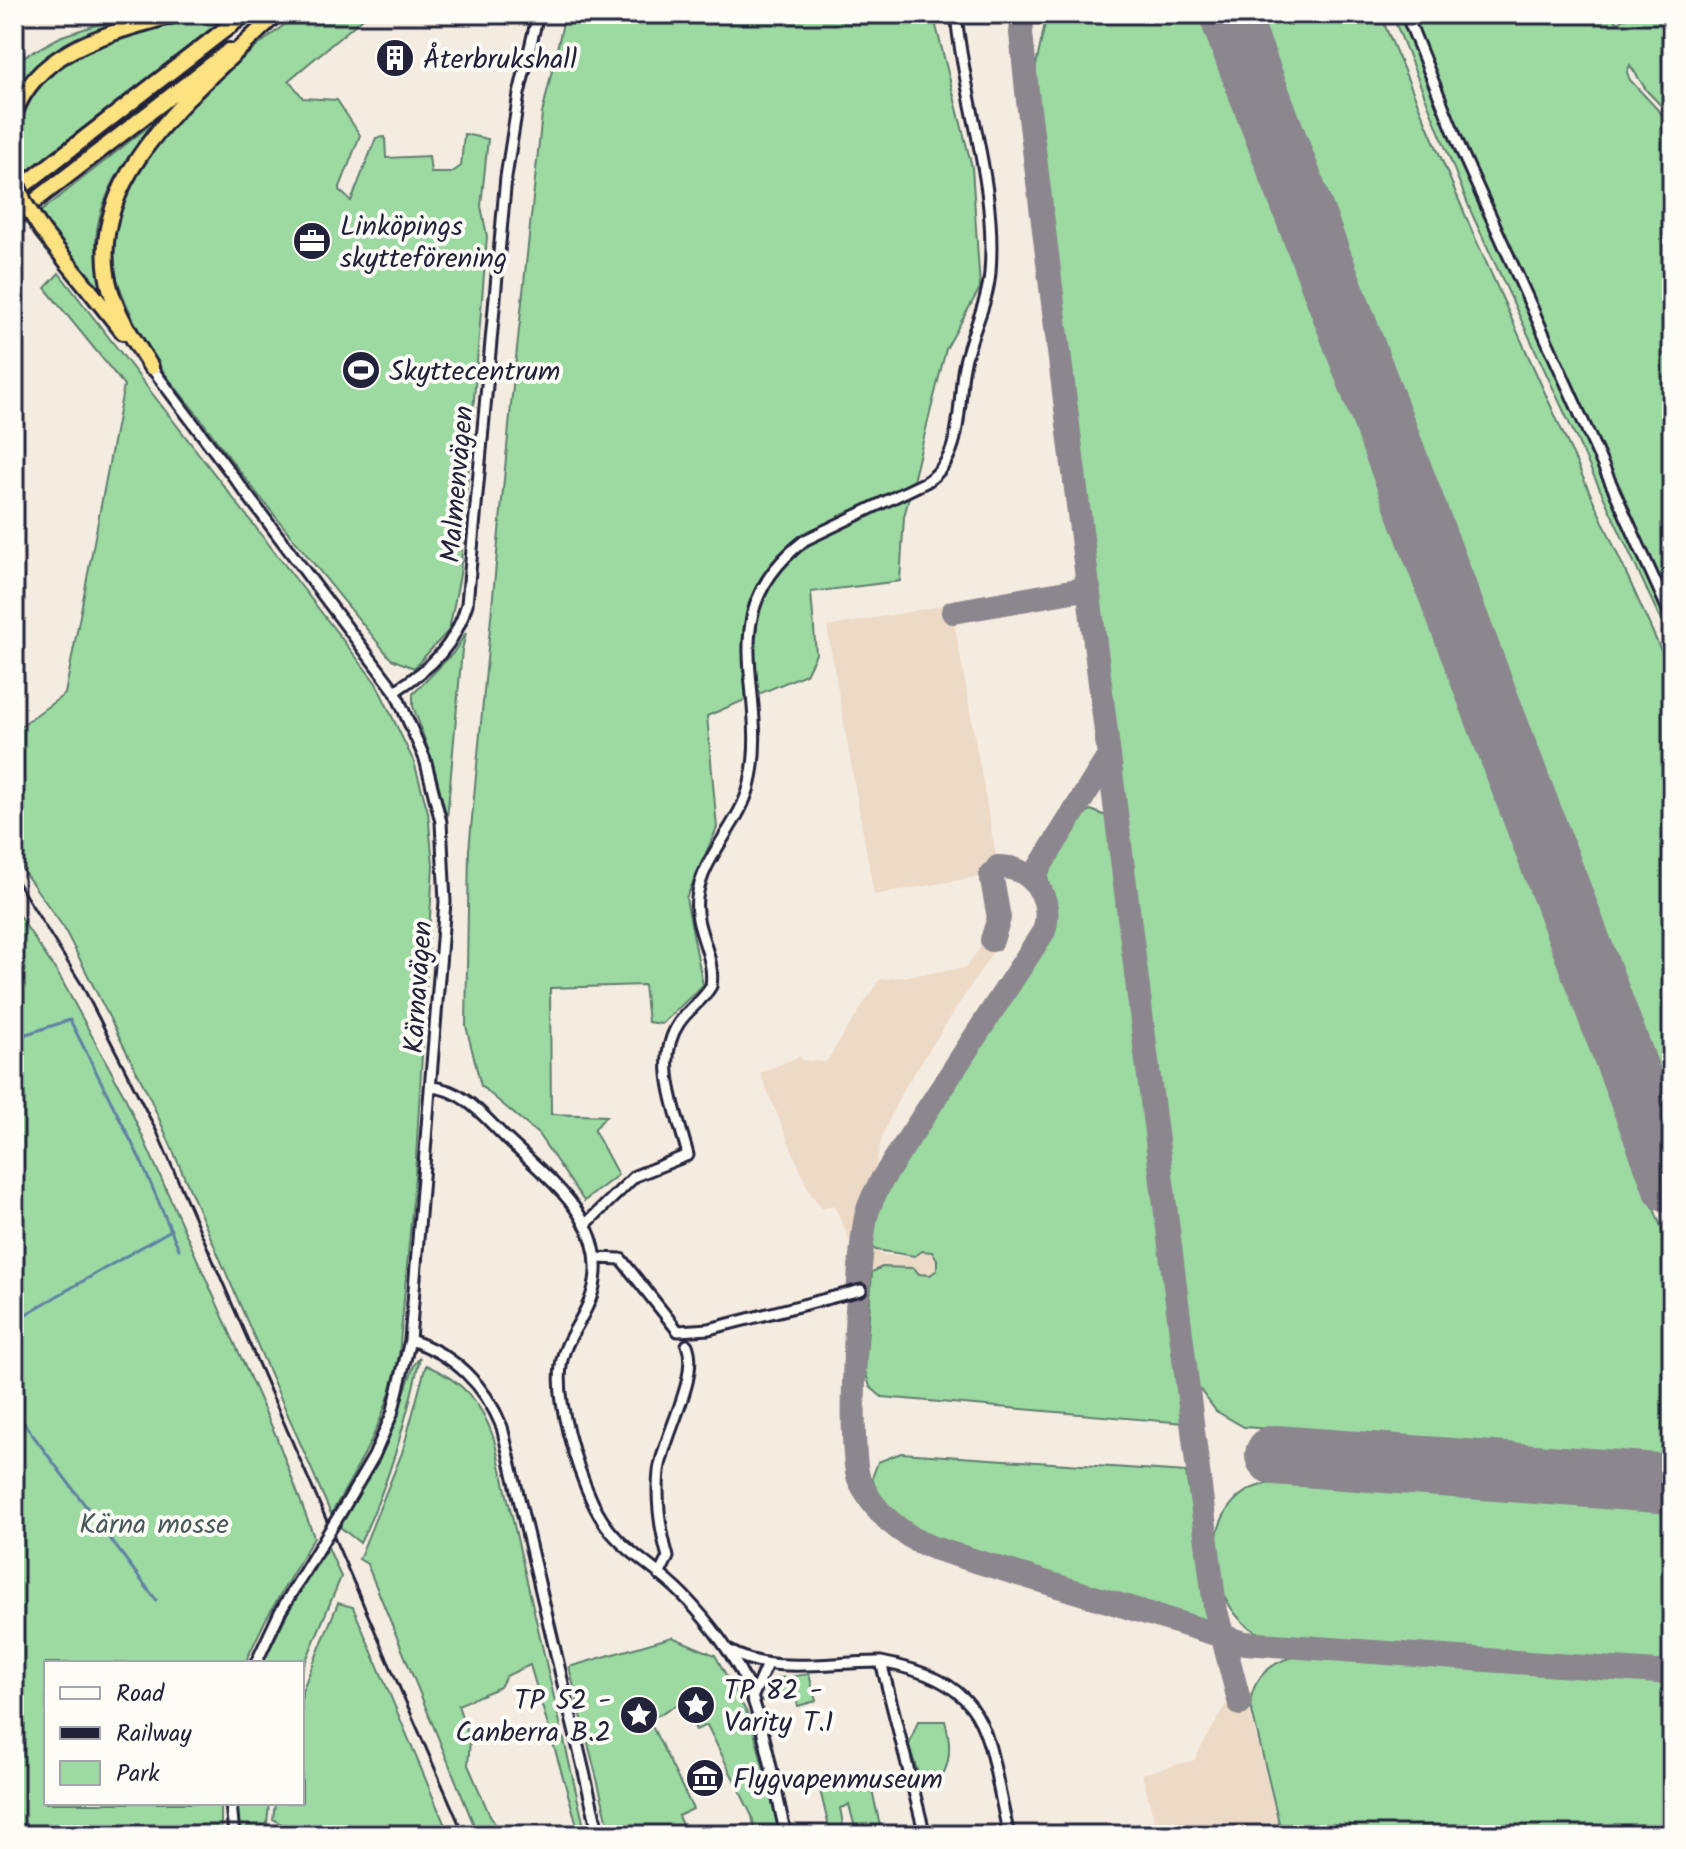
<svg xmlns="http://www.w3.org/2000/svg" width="1686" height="1849" viewBox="0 0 1686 1849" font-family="Kalam,sans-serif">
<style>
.built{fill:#ecd9c6}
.green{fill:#9cdaa2;stroke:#5f7e6e;stroke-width:2}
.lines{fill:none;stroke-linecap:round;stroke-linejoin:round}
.stream{stroke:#5f83a3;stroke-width:3}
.taxiway{stroke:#8c878e;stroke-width:24}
.runway{stroke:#8c878e;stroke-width:60}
.minor-casing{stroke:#22223b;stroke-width:15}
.highway-casing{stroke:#22223b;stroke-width:20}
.minor{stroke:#fdfcf7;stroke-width:9}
.highway{stroke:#fbe180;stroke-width:14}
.rail{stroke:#22223b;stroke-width:3}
.minor-bridge-casing{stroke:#22223b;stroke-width:15;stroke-linecap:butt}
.highway-bridge-casing{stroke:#22223b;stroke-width:20;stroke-linecap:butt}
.minor-bridge{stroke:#fdfcf7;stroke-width:9}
.highway-bridge{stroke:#fbe180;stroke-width:14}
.labels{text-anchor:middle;stroke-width:8;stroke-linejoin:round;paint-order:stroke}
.poi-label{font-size:28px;fill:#22223b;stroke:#fdfcf7;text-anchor:start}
.street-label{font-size:28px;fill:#22223b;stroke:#fdfcf7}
.park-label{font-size:28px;fill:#47595a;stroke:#fdfcf7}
</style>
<rect width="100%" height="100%" fill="#f5ece1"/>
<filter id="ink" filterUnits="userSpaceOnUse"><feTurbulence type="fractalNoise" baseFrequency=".0125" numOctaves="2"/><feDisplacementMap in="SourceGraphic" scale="16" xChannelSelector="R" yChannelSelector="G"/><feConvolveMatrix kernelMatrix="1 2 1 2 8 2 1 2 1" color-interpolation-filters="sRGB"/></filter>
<g filter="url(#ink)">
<!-- built -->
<path class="built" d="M951,604L999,873L874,895L827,627Z
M987,937L998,944L900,1095L882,1136L875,1169L872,1249L883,1255L916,1257L922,1252L932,1253L937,1259L936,1269L930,1274L920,1273L915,1267L882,1266L871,1270L864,1345L851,1344L856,1255L834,1205L822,1209L809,1191L760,1073L800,1056L802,1060L826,1062L879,980L966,968Z
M1226,1705H1248L1281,1835H1158L1142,1774L1194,1760Z"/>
<!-- green -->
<path class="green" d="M130,14H155C105,29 37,42 14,96V62L62,36Z
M192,14H230L21,176C0,62 110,40 192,14Z
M298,14H368L289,80L303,98L337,100L360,135L339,190L351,201L376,138L385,137L386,158L429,156L431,173H451L461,166L464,134L488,139L481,206L487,236L460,575L449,630L414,668L391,659C327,579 260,501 200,418C181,393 157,367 143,339C126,305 102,257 114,219C140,137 233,65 298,14Z
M565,14H933L972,167L980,288L946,349L904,517L900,581L811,592L816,654L806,674L707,716L717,828L686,898L703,985L662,1024L648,1022L644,985L550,988L551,1114L606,1116L594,1130L618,1175L584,1201L538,1134L481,1086L466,1026L469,850L511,405L542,114Z
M1047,14H1201L1672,1256V1460L1244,1427L1216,1411L1198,1387L1036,99L1035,70Z
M1258,14H1380L1472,231L1672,675V1108Z
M1392,14H1402L1457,152L1672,628V644L1472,214Z
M1409,14H1612L1617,23L1633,14H1672V117L1647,91L1630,65L1627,72L1630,80L1672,125V607L1466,153Z
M172,108C163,123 146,135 135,149C115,174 98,207 96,239C94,262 109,285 107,306L40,212Z
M59,273L376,683L414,762L428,812L433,865L415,1176L399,1355C389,1414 361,1463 331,1514L150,1098L64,928L14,858V731L65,694L124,385L45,288Z
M466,633L462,650L447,819L433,763L413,706V694L453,653Z
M1091,810L1106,816L1184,1423L882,1397L870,1387L865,1371L872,1272L882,1267L914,1268L919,1274L930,1275L937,1270V1259L932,1252L922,1251L915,1256L876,1250L872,1247L875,1215L880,1201L1048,938L1054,909L1046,873L1081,816Z
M14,908L60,977L124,1095L276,1436L314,1537L265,1621L245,1663H46V1803H221V1835H58L14,1828Z
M420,1357C406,1422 389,1483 360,1543L340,1527L387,1443L414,1365Z
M426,1365C462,1381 481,1401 494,1439L586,1835H580L530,1665L506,1676L500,1687L458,1705L470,1741L468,1765L490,1816L499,1830L512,1835H478L367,1564L359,1559L402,1453Z
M901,1453L1186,1472L1209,1620L1198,1622L939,1541C910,1526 882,1511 872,1478L878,1462Z
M1273,1483L1672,1511V1664L1265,1636C1201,1612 1194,1491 1273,1483Z
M328,1547L341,1577L302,1670V1663H263L287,1614Z
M338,1603L353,1607L449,1835H300L273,1819L275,1803H302V1691Z
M672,1637L715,1655L751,1720L781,1835H756L752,1816L707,1725L696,1730L682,1702L649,1720L693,1809L678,1816L684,1829L662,1835H611L569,1667Z
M1305,1655L1672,1682V1835H1282L1250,1703C1254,1674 1276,1658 1305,1655Z
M809,1674L816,1701L798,1706L794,1693L762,1701L772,1679Z
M918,1721H945C952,1746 953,1780 923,1789L909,1745Z
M868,1772L882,1835H857L849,1805L840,1808L845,1835H831L819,1786Z
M236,1803H269L266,1835H238Z"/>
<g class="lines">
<!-- stream -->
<path class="stream" d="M14,1038L70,1020L140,1159L179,1249
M14,1321L171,1230
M14,1410L156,1600"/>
<!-- taxiway -->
<path class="taxiway" d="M1023,14L1021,33L1028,101L1109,756L1032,879
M953,612L1089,588
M1109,756L1215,1607L1240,1704
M998,867C1033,866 1054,899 1044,931L883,1178C876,1191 869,1203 866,1217C858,1255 847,1450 859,1479C873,1512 901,1535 933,1548L1245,1643L1672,1673
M991,874L999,918L992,940"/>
<!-- runway -->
<path class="runway" d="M1229,14L1672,1184
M1275,1455L1672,1484"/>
<!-- minor casing -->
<g class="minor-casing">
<path id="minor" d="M1406,14L1461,150L1672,619
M151,367L395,691L425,759L441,822L445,902L410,1340L392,1414L374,1456L340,1514
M395,691C431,668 455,646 467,604L506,177L519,94L538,14
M431,1087C464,1089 485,1118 508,1140C551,1181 613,1226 592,1294C585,1319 564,1339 561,1366C556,1403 576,1466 592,1501C613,1549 649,1560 683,1595C708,1621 738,1659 751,1694C767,1739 775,1789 786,1835
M586,1224L635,1176L688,1155C678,1115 653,1061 679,1023C688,1009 703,1001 711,986C716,955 693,929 697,898C702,856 741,824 750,783C771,690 708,615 805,540L926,482C962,460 958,410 963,372C968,338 987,308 990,273C997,181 964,103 956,14
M596,1258L621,1259L678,1331L709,1329L861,1290
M410,1340C454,1354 485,1385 502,1427L599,1835
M659,1575L668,1557C660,1529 656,1500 659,1471C664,1434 700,1377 687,1345
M728,1650C771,1676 833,1661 881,1662L925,1835
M881,1662C997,1684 985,1737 1009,1835
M256,1663L280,1612L320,1546
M752,1698L767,1664
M231,1803L234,1835"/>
</g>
<!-- highway casing -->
<g class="highway-casing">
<path id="highway" d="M14,114C39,46 114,33 176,14
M14,193L245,14
M14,217L229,51
M43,232L123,332
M151,367C136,343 119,318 111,292C77,177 205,85 276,14"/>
</g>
<!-- minor -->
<use href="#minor" class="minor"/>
<!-- highway -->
<use href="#highway" class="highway"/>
<!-- rail -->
<path class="rail" d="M14,877L82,985L157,1132L464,1835"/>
<!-- minor-bridge casing -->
<g class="minor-bridge-casing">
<path id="minor-bridge" d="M320,1546L340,1514"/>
</g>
<!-- highway-bridge casing -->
<g class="highway-bridge-casing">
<path id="highway-bridge" d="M14,177L25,204L43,232"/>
</g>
<!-- minor-bridge -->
<use href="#minor-bridge" class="minor-bridge"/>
<!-- highway-bridge -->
<use href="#highway-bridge" class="highway-bridge"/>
</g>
</g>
<!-- icons -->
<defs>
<g id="building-disc" transform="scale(2)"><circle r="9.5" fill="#22223b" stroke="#fdfcf7"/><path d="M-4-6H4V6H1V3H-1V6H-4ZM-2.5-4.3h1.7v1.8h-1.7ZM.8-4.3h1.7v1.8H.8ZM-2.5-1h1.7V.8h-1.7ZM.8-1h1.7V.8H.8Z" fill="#fff"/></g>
<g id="office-disc" transform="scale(2)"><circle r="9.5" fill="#22223b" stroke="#fdfcf7"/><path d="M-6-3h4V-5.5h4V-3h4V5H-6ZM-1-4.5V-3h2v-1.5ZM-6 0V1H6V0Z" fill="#fff"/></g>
<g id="stadium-disc" transform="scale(2)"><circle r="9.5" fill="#22223b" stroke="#fdfcf7"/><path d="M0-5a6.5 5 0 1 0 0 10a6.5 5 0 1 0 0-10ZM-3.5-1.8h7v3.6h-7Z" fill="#fff"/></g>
<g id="sight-disc" transform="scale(2)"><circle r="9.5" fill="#22223b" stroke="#fdfcf7"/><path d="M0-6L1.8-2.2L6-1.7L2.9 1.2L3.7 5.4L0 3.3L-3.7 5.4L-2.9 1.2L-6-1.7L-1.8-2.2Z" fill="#fff"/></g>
<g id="museum-disc" transform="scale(2)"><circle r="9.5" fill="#22223b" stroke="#fdfcf7"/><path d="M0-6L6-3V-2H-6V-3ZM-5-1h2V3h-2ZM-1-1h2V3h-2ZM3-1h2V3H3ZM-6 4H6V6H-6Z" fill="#fff"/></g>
</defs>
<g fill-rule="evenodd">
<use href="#building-disc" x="395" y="58"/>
<use href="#office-disc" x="312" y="241"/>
<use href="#stadium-disc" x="361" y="370"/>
<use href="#sight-disc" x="696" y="1705"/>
<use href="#sight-disc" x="639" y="1715"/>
<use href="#museum-disc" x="705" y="1778"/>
</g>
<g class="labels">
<!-- poi labels -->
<g class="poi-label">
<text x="423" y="68">Återbrukshall</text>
<text x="340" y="235">Linköpings<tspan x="340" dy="32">skytteförening</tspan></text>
<text x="389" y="380">Skyttecentrum</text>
<text x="724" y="1699">TP 82 -<tspan x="724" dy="32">Varity T.1</tspan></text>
<text x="611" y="1709" text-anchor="end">TP 52 -<tspan x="611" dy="32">Canberra B.2</tspan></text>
<text x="733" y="1788">Flygvapenmuseum</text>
</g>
<!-- street labels -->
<g class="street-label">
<text transform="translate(456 484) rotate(-85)" y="10">Malmenvägen</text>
<text transform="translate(417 987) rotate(-86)" y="10">Kärnavägen</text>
</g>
<!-- park labels -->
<g class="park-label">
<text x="154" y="1533">Kärna mosse</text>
</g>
</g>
<!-- margin -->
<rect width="1686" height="1849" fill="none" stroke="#fdfcf7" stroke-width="48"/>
<rect x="24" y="24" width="1638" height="1801" fill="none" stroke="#22223b" stroke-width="3" filter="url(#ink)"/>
<!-- legend -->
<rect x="44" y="1661" width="260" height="144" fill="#fdfcf7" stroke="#a5a5ac" stroke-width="2"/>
<rect x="60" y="1687" width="40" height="12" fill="#fdfcf7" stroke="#a5a5ac" stroke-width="2"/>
<text x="116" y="1701" font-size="24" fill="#22223b">Road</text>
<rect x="60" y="1727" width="40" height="12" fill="#22223b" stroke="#a5a5ac" stroke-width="2"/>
<text x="116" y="1741" font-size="24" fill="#22223b">Railway</text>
<rect x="60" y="1761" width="40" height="24" fill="#9cdaa2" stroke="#a5a5ac" stroke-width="2"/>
<text x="116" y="1781" font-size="24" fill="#22223b">Park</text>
</svg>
